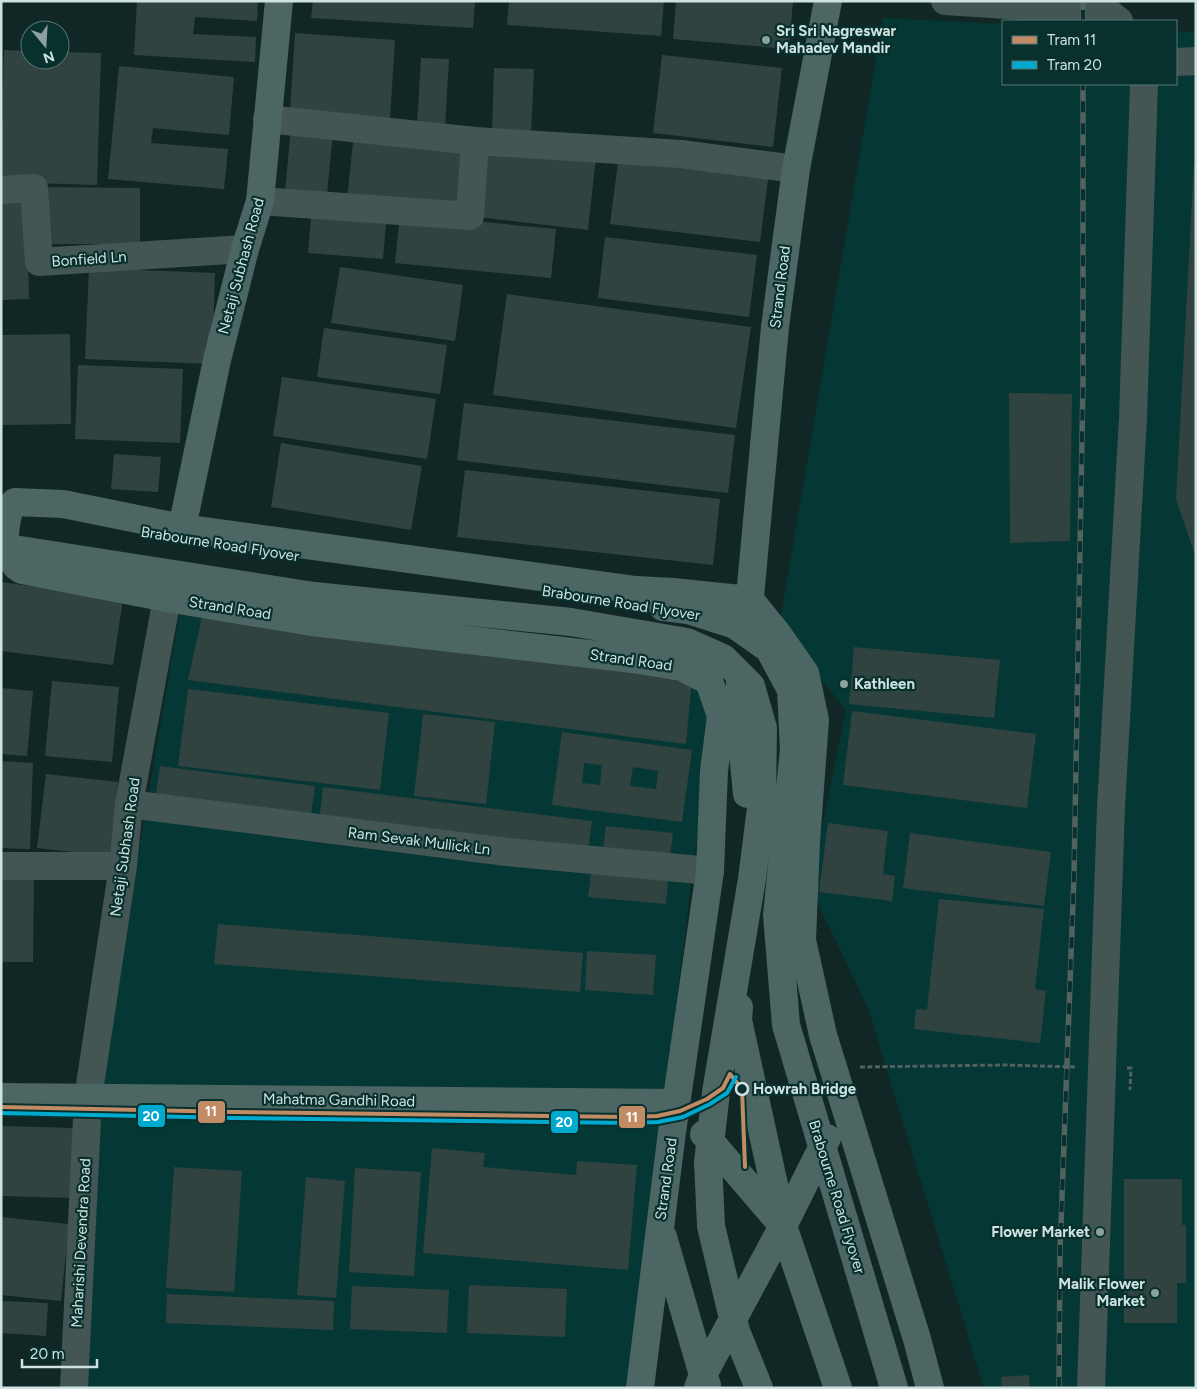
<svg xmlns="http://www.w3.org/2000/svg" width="1197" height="1389" viewBox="0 0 1197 1389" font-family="Figtree,sans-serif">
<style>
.built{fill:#053734}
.building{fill:#314341;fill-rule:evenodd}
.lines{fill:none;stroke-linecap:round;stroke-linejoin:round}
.path{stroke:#526260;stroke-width:3;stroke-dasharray:5 2.5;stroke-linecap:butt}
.minor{stroke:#445654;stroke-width:28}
.major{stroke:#4c6664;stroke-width:28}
.tram{stroke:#526260;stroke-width:1}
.rail-casing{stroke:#526260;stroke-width:5.5}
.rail{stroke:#08302d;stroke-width:4;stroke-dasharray:11;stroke-linecap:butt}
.tram-1-casing{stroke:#08302d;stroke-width:8}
.tram-2-casing{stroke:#08302d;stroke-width:8}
.tram-1{stroke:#c18c65;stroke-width:4}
.tram-2{stroke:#00a9ce;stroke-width:4}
.poi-dot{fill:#8ca19f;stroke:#08302d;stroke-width:2}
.stop-dot{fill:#08302d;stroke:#cee2e0;stroke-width:2.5}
.labels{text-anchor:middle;stroke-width:4.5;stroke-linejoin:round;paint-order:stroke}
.poi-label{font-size:15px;font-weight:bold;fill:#cee2e0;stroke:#08302d;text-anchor:start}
.street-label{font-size:15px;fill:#cee2e0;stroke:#08302d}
.stop-label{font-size:15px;font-weight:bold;fill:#cee2e0;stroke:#08302d;text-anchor:start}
.line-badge{stroke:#08302d;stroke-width:2}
.badge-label{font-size:14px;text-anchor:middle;font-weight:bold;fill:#fff}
</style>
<rect width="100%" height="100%" fill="#112725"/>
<!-- built -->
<path class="built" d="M883,18L1003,24V84H1176V31L1196,32V1388H984L868,1008L810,887L846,710L779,627Z
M183,593L717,675L629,1388H88L103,1060Z"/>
<!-- building -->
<path class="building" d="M137,1H258L257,21L195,17L193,34L256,37L255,62L134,55Z
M313,1H475L473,28L311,18Z
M509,1H664L661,36L507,25Z
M676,1H793L789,49L673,39Z
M295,33L395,40L390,118L290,112Z
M4,50L30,51V60H60V52L101,53L97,185L1,182Z
M662,55L782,68L773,147L653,133Z
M421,58L449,59L445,127L417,125Z
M119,66L234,77L229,135L153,128L151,143L228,149L224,189L108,179Z
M494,68L534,69L531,135L492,134Z
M291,127L333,131L327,195L285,192Z
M354,133L466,143L459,210L347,199Z
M490,146L596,157L588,230L478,217Z
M619,154L769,172L760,242L610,224Z
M1194,163H1196L1195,555L1176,499Z
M42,187L140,188V244H41Z
M26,195L29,299L1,300V196Z
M400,214L556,229L551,278L395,263Z
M311,218L386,224L383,259L308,253Z
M605,237L757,255L749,317L598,298Z
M340,267L463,285L455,341L331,323Z
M89,268L215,273L212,364L85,359Z
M507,294L751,327L736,428L493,395Z
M324,328L447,345L440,394L317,377Z
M70,334L71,424L2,425L1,335Z
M78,365L183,369L180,443L75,439Z
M282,377L436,399L427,459L273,436Z
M1009,393L1072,394L1070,541L1010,543Z
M464,403L735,435L728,493L457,460Z
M281,443L422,466L411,530L271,507Z
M114,454L161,457L158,492L111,489Z
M465,470L720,499L713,565L457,537Z
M1,582L123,599L113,665L1,651Z
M203,612L692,679L686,744L188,680Z
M854,647L1000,660L994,718L849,704Z
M52,681L119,687L112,762L45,756Z
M1,688L33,691L27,756L1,754Z
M188,689L389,713L380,790L178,766Z
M852,711L1036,734L1027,808L843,785Z
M423,714L495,722L486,804L414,796Z
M562,732L692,750L682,822L552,805ZM584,763L602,765L600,785L582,783ZM633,767L658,771L656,789L630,786Z
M1,761L33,763L30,849L1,848Z
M160,766L315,786L310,822L155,802Z
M46,774L118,782L110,856L37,848Z
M323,787L592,821L587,858L319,824Z
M828,823L888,831L883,874L895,876L892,901L819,892Z
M606,826L673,833L669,864L602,857Z
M910,833L1051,852L1044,906L903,888Z
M592,865L669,871L666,904L588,897Z
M1,873H34L33,962H1Z
M939,899L1044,909L1035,989L1046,991L1040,1043L914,1029L916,1009L927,1010Z
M218,924L583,953L580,992L214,964Z
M587,951L656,955L653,995L585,990Z
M2,1126L74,1128L72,1198L1,1196Z
M432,1148L485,1153L483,1167L576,1175L577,1161L637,1165L628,1270L423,1253Z
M174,1167L242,1171L234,1292L166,1288Z
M355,1168L421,1172L414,1276L349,1272Z
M306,1177L345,1181L336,1298L297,1295Z
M1124,1179H1182V1225H1186V1283H1177V1323H1124Z
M1,1217L69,1224L61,1301L1,1295Z
M469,1285L567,1289L565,1337L467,1333Z
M352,1286L449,1290L447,1333L350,1329Z
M167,1294L334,1301L333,1330L166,1323Z
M1,1301L48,1303L46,1336L1,1333Z
M1029,1375L1030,1388H1002L1001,1377Z"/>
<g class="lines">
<!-- path -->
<path class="path" d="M860,1067L1004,1065L1076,1067
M1127,1068H1131L1130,1090"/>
<!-- minor -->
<path class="minor" d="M945,1L1083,10L1109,13L1119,21
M1176,62L1196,61
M267,119L475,141L681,154L796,169
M1,190L34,188L39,262L245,249
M260,201L470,216L475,141
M129,804L507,852L710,871
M1,866H123
M74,1388L88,1098L123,866L129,804L167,598
M1091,1388L1111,807L1133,418L1144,84"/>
<!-- major -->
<path class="major" d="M182,528L217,360L245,249L260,201L279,1
M1,547L314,596L571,622L687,642L723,658L751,686L763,728L762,800L752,879L716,1092L708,1162L711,1226L736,1331L759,1388
M4,548C5,535 5,511 15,502L63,504L182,528L636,590L673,592L750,600L777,633L805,673L815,720L806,842L802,940L823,1035L917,1339L930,1388
M4,548L16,566L22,570L167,598L312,622L633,659L682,667L709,681L721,716L714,771L710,871L672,1132L640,1388
M663,607L688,610L735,625L769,649L791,690L794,750L777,915L786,1025L894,1388
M748,618L775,327L796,169L828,1
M740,683L738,700L747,794
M739,1007L738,1020L783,1226
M1,1097L676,1103
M704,1134L783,1226L838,1388
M663,1237L703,1375L707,1385
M698,1388L703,1375L783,1226L827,1138"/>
<!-- tram -->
<path class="tram" d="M730,1074L741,1001
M745,1167L763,1192"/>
<!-- rail casing -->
<g class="rail-casing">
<path id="rail" d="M1083,21V1
M1059,1388L1060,1251L1074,876L1083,384V84"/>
</g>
<!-- rail -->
<use href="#rail" class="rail"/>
<!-- tram-1 casing -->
<g class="tram-1-casing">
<path id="tram-1" d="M1,1107L234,1112L630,1117L657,1116L680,1111L707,1099L723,1088L730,1074L742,1089L745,1167"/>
</g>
<!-- tram-2 casing -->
<g class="tram-2-casing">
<path id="tram-2" d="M1,1113L234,1118L630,1123L658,1122L683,1117L710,1104L727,1093L736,1077"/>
</g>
<!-- tram-1 -->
<use href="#tram-1" class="tram-1"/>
<!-- tram-2 -->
<use href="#tram-2" class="tram-2"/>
</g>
<!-- markers -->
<g class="poi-dot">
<circle cx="766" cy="40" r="5"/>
<circle cx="844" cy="684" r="5"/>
<circle cx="1100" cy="1232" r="5"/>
<circle cx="1155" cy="1293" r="5"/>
</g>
<circle class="stop-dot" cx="742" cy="1089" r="6"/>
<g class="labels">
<!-- poi labels -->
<g class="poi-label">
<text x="776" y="36">Sri Sri Nagreswar<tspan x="776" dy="17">Mahadev Mandir</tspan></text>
<text x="854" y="689">Kathleen</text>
<text x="1090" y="1237" text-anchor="end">Flower Market</text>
<text x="1145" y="1289" text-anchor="end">Malik Flower<tspan x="1145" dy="17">Market</tspan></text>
</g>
<!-- street labels -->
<g class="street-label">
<text transform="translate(89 259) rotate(-4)" y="5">Bonfield Ln</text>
<text transform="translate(241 266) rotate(-75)" y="5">Netaji Subhash Road</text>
<text transform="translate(780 287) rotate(-83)" y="5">Strand Road</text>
<text transform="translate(220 544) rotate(9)" y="5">Brabourne Road Flyover</text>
<text transform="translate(621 603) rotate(9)" y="5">Brabourne Road Flyover</text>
<text transform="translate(230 608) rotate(9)" y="5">Strand Road</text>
<text transform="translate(631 660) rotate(8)" y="5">Strand Road</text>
<text transform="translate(419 841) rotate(7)" y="5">Ram Sevak Mullick Ln</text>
<text transform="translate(125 847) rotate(-82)" y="5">Netaji Subhash Road</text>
<text transform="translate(339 1100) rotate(1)" y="5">Mahatma Gandhi Road</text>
<text transform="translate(666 1179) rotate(-82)" y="5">Strand Road</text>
<text transform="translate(837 1197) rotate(73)" y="5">Brabourne Road Flyover</text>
<text transform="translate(81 1243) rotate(-87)" y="5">Maharishi Devendra Road</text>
</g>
<!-- stop labels -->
<g class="stop-label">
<text x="753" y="1094">Howrah Bridge</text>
</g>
</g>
<g class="line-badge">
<rect x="197" y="1100" width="29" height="24" rx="5" fill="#c18c65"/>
<rect x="137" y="1104" width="29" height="24" rx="5" fill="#00a9ce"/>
<rect x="618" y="1105" width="28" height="24" rx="5" fill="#c18c65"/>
<rect x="550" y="1110" width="29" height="24" rx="5" fill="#00a9ce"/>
</g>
<g class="badge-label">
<text x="211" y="1116">11</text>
<text x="151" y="1121">20</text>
<text x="632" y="1122">11</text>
<text x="564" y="1127">20</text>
</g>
<!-- border -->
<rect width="1197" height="1389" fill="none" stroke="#cee2e0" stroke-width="5"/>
<!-- legend -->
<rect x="1002" y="20" width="175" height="65" fill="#08302d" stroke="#577775"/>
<rect x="1012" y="36" width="25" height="8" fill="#c18c65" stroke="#577775"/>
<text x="1047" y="45" font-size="15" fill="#cee2e0">Tram 11</text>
<rect x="1012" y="61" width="25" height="8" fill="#00a9ce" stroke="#577775"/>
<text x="1047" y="70" font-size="15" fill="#cee2e0">Tram 20</text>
<!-- north arrow -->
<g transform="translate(45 45) rotate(162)"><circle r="24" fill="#08302d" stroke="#577775"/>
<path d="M0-4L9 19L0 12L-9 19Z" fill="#8ca19f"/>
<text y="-8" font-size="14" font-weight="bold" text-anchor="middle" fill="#cee2e0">N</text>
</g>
<!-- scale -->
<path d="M22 1359v8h75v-8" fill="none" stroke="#cee2e0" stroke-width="2.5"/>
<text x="30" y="1359" font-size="15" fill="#cee2e0" stroke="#08302d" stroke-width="4" paint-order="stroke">20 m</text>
</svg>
